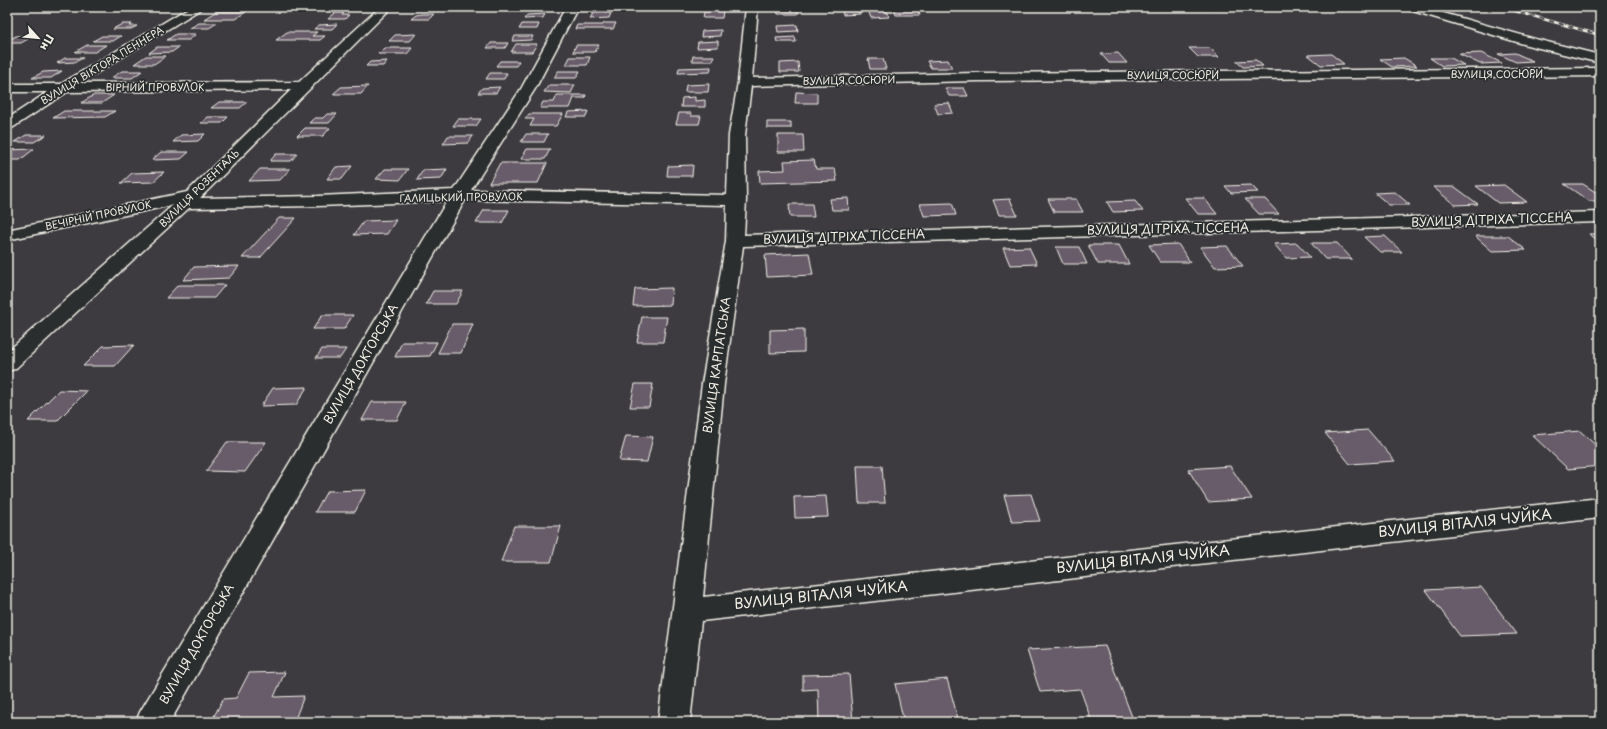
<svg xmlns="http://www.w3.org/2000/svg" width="1607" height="729" viewBox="0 0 1607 729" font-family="'Playpen Sans',sans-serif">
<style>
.building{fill:#685c6a;stroke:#f4f1e8}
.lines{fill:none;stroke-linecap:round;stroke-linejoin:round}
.street-casing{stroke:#f4f1e8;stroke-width:3}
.street{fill:#2a2d2e;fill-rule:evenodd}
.rail-casing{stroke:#f4f1e8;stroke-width:2.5}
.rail{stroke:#2a2d2e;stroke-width:1.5;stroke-dasharray:5;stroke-linecap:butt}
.labels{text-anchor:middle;stroke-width:3.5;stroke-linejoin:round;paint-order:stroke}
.far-street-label{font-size:10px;fill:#f4f1e8;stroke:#2a2d2e}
.street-label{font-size:12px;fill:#f4f1e8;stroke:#2a2d2e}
.near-street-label{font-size:14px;fill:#f4f1e8;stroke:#2a2d2e}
</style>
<rect width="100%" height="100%" fill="#3d3b40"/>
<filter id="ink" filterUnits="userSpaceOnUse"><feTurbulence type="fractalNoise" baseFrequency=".025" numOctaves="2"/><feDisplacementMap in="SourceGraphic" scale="8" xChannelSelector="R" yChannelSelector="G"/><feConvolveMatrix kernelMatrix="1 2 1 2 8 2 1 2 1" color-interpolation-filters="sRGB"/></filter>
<g filter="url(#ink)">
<!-- building -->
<path class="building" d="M225,7H244L239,10H220Z
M426,7H454L452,9L424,10Z
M689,7H722L689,8Z
M1211,7H1236L1238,8L1214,9Z
M894,8H917L920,15H896Z
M842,9H858L860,14L843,15Z
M886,9L889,17L871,18L868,10Z
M777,10H798V14H778Z
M723,11L722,18H703L704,12Z
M215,12H246L235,19H204Z
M335,13H344L342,15H349L345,19H328Z
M593,13H611L609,18L590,19Z
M422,14H434L429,19H411L416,15Z
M545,14L543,18L524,19L527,15Z
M199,23H217L209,28H190Z
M604,23H616L613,29H575L577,25H603Z
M122,24H132L129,26H137L131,29H113Z
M337,24L332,29H314L319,25Z
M522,24H539L537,29H519Z
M797,25L798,31L778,32L777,26Z
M721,30L720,36L701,37L702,31Z
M287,32H317L312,36H325L320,40H276Z
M176,34H196L189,40H167Z
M416,34L410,41H389L395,35Z
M35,35L21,43H7V41L16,36Z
M102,36H121L113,41H93Z
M515,36H533L531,40L512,41Z
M795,37L796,42H777L776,38Z
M718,41V47L697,48L698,42Z
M491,43H508L505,48H487Z
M516,44H537L532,52H511Z
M87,45H106L95,52H75Z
M576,45H599L595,52H573Z
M157,47H179L172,52L149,53Z
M384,48H412L407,54H378Z
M1189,48H1210L1219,57H1198Z
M1118,53L1127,63H1109L1101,54Z
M1481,53L1502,63L1480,64L1459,54Z
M1515,53L1533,61L1516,62L1498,54Z
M1331,54L1344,64L1321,65L1308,55Z
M146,56H166L154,64H134Z
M693,56H714L713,61H692Z
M570,57H590L587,65H566Z
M65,58H83L75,62L57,63Z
M1404,58L1417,66L1392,67L1380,59Z
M1430,58H1451L1464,65L1442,66Z
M868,59H883L886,69H870Z
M948,60L952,68H931L927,61Z
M1256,60L1263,66L1243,67L1236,61Z
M387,61L383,66H366L370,62Z
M500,61H519L516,66H496Z
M798,62L799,72H780V63Z
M711,67L710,72L678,73L679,68Z
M62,71L51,78H32L43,72Z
M122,71H142L132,78H111Z
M558,71H580L576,78H554Z
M490,73H507L504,79H486Z
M709,84L708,92H685L686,85Z
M549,85H575L571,93L544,92Z
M368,86L361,94H333L341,87Z
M500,87L496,93H478L482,88Z
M945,88H964L968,96H949Z
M796,92L817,93V103H795Z
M94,95H114L102,103H81Z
M557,95H586L585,98H574L570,108H540L543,102H554Z
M695,97V101L705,100V107H681L682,98Z
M219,102H247L240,108H211Z
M949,103L953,113L938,114L934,104Z
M64,111H115L105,117L53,118Z
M588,111L586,117H566L568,112Z
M679,113H691V116H701L699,124H676Z
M327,114H337L329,123H309L314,118H323Z
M529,114H563L556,126H530L534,119H525Z
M208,117H228L222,123H201Z
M458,119H481L476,126H453Z
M767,122H791V128H767Z
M305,128H330L323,136H297Z
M205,134L198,141L173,142L181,135Z
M526,134H548L544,142H521Z
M26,135H46L34,142H15Z
M778,135H803L804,152H778Z
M448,136H473L468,143L443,144Z
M34,149L20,160H7V150Z
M527,149H550L545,159H521Z
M161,152H189L181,159L152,160Z
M276,154H297L291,161H270Z
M814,160L816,169H835L837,181L760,183L759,171L785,170L784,161Z
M500,163H547L538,183H489Z
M693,165L692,176H667L668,166Z
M352,166L342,179H327L336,167Z
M260,169H290L280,180L249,181Z
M385,169H408L400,180L376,179Z
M447,169L441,179L417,180L423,170Z
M164,172L153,182L121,183L132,173Z
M1564,184H1583L1600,195V201H1589Z
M1251,185L1258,192L1231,193L1225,186Z
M1504,185L1527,202L1498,203L1476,186Z
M1433,187H1455L1478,204L1455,205Z
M1395,192L1410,205H1389L1375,193Z
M848,198L849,210H832L830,199Z
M1185,198H1204L1217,214H1198Z
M1010,199L1017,215H999L993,200Z
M1048,199H1076L1083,212H1054Z
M1245,199H1265L1279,214H1259Z
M1135,201L1143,211L1113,212L1107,202Z
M952,203L956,215L924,216L920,204Z
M789,204H812L814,217H790Z
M484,210H509L502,223H476Z
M279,218H296L260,258H242Z
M396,220L387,234L354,235L364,221Z
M1589,234H1600V242Z
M1385,236L1402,252H1380L1364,237Z
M1475,236H1508L1526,250L1492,251Z
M1297,243L1310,257L1286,258L1274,244Z
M1311,243H1337L1352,259H1325Z
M1178,244L1190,262H1160L1149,245Z
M1088,245H1119L1129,264H1098Z
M1227,246L1243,266L1215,267L1200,247Z
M1029,247L1037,264L1010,265L1003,248Z
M1056,247H1079L1087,264H1063Z
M809,253L813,275L767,277L765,255Z
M239,266L229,278L183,280L194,267Z
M178,285H225L214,298H166Z
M672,288L671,305L633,306L635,289Z
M433,291H463L456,304H426Z
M322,315H353L344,329H313Z
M642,317H667L663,342H637Z
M452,324H473L461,353H438Z
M804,329V352L770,353V330Z
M402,342H437L430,356L395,357Z
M134,345L115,366H83L103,346Z
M322,349H346L340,358H316Z
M635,384H653L649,407H630Z
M307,387L296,405L261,406L273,388Z
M59,390L87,391L57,421H28Z
M372,402H406L397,420H362Z
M1368,430L1395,461L1350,464L1325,433Z
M1580,431L1600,449V466L1568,469L1532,435Z
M626,436L653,437L647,462L619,461Z
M227,442H266L245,472L206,471Z
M857,466H882L885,503H859Z
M1230,466L1252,499L1208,502L1188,469Z
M366,490L355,512H315L327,491Z
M1031,494L1040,521L1012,522L1004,495Z
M826,496L828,517L795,518L794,497Z
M514,526H561L551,562H501Z
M1481,587L1517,634L1460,636L1426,590Z
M1105,646L1134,722H1092L1080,689L1040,692L1027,650Z
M285,672L274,697L304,696L294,722H211L223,699L236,698L249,673Z
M849,674L853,722H819L818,689L803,690V675Z
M947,679L959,722H904L895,684Z"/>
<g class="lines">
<!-- street casing -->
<g class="street-casing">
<path id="street" d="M190,7H204L80,83L299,82L380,7H392L200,198L318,196L454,190L521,89L566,7H578L535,89L471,190L727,195L729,135L738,82L746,7H758L752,78L977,73L1600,68V76L977,81L751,86L745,135L746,200L744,235L1600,212V222L743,246L724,384L703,597L1600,498V518L701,621L690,722H658L702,384L726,241L727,205L465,200L170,722H136L140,712L447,201L318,206L189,208L15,369L7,371V352L173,205L7,240V230L187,192L291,90L67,92L12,128L7,129V119L48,92H7V84H61Z
M1404,7H1422L1535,39L1600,55V63L1527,45L1406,9Z"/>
</g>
<!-- street -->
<use href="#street" class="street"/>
<!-- rail casing -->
<g class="rail-casing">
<path id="rail" d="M1501,7L1600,35"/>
</g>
<!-- rail -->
<use href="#rail" class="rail"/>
</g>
</g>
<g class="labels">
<!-- far-street labels -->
<g class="far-street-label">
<text transform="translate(102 65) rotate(-31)" y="4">ВУЛИЦЯ ВІКТОРА ПЕННЕРА</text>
<text x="1497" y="78">ВУЛИЦЯ СОСЮРИ</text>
<text x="1173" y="79">ВУЛИЦЯ СОСЮРИ</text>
<text transform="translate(849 80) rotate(-1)" y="4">ВУЛИЦЯ СОСЮРИ</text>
<text x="155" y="91">ВІРНИЙ ПРОВУЛОК</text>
<text transform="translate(199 188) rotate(-44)" y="4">ВУЛИЦЯ РОЗЕНТАЛЬ</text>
<text transform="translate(461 197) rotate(-1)" y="4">ГАЛИЦЬКИЙ ПРОВУЛОК</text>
<text transform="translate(98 215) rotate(-12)" y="4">ВЕЧІРНІЙ ПРОВУЛОК</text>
</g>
<!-- street labels -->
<g class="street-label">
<text transform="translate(1492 220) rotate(-2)" y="4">ВУЛИЦЯ ДІТРІХА ТІССЕНА</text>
<text transform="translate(1168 229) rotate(-1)" y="4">ВУЛИЦЯ ДІТРІХА ТІССЕНА</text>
<text transform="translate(844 237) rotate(-2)" y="4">ВУЛИЦЯ ДІТРІХА ТІССЕНА</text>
<text transform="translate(361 364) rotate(-60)" y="4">ВУЛИЦЯ ДОКТОРСЬКА</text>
<text transform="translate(717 365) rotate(-82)" y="4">ВУЛИЦЯ КАРПАТСЬКА</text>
<text transform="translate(197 644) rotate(-60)" y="4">ВУЛИЦЯ ДОКТОРСЬКА</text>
</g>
<!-- near-street labels -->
<g class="near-street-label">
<text transform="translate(1465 523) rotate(-6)" y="5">ВУЛИЦЯ ВІТАЛІЯ ЧУЙКА</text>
<text transform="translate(1143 559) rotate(-6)" y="5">ВУЛИЦЯ ВІТАЛІЯ ЧУЙКА</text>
<text transform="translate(821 595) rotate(-6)" y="5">ВУЛИЦЯ ВІТАЛІЯ ЧУЙКА</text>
</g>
</g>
<!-- margin -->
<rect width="1607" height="729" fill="none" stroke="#2a2d2e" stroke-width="24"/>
<rect x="12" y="12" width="1583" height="705" fill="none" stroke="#f4f1e8" stroke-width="1.5" filter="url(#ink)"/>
<!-- north arrow -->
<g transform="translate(38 38) rotate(117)" stroke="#2a2d2e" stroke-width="3" paint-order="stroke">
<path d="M0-3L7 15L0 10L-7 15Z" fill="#f4f1e8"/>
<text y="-6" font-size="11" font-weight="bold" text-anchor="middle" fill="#f4f1e8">Пн</text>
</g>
</svg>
